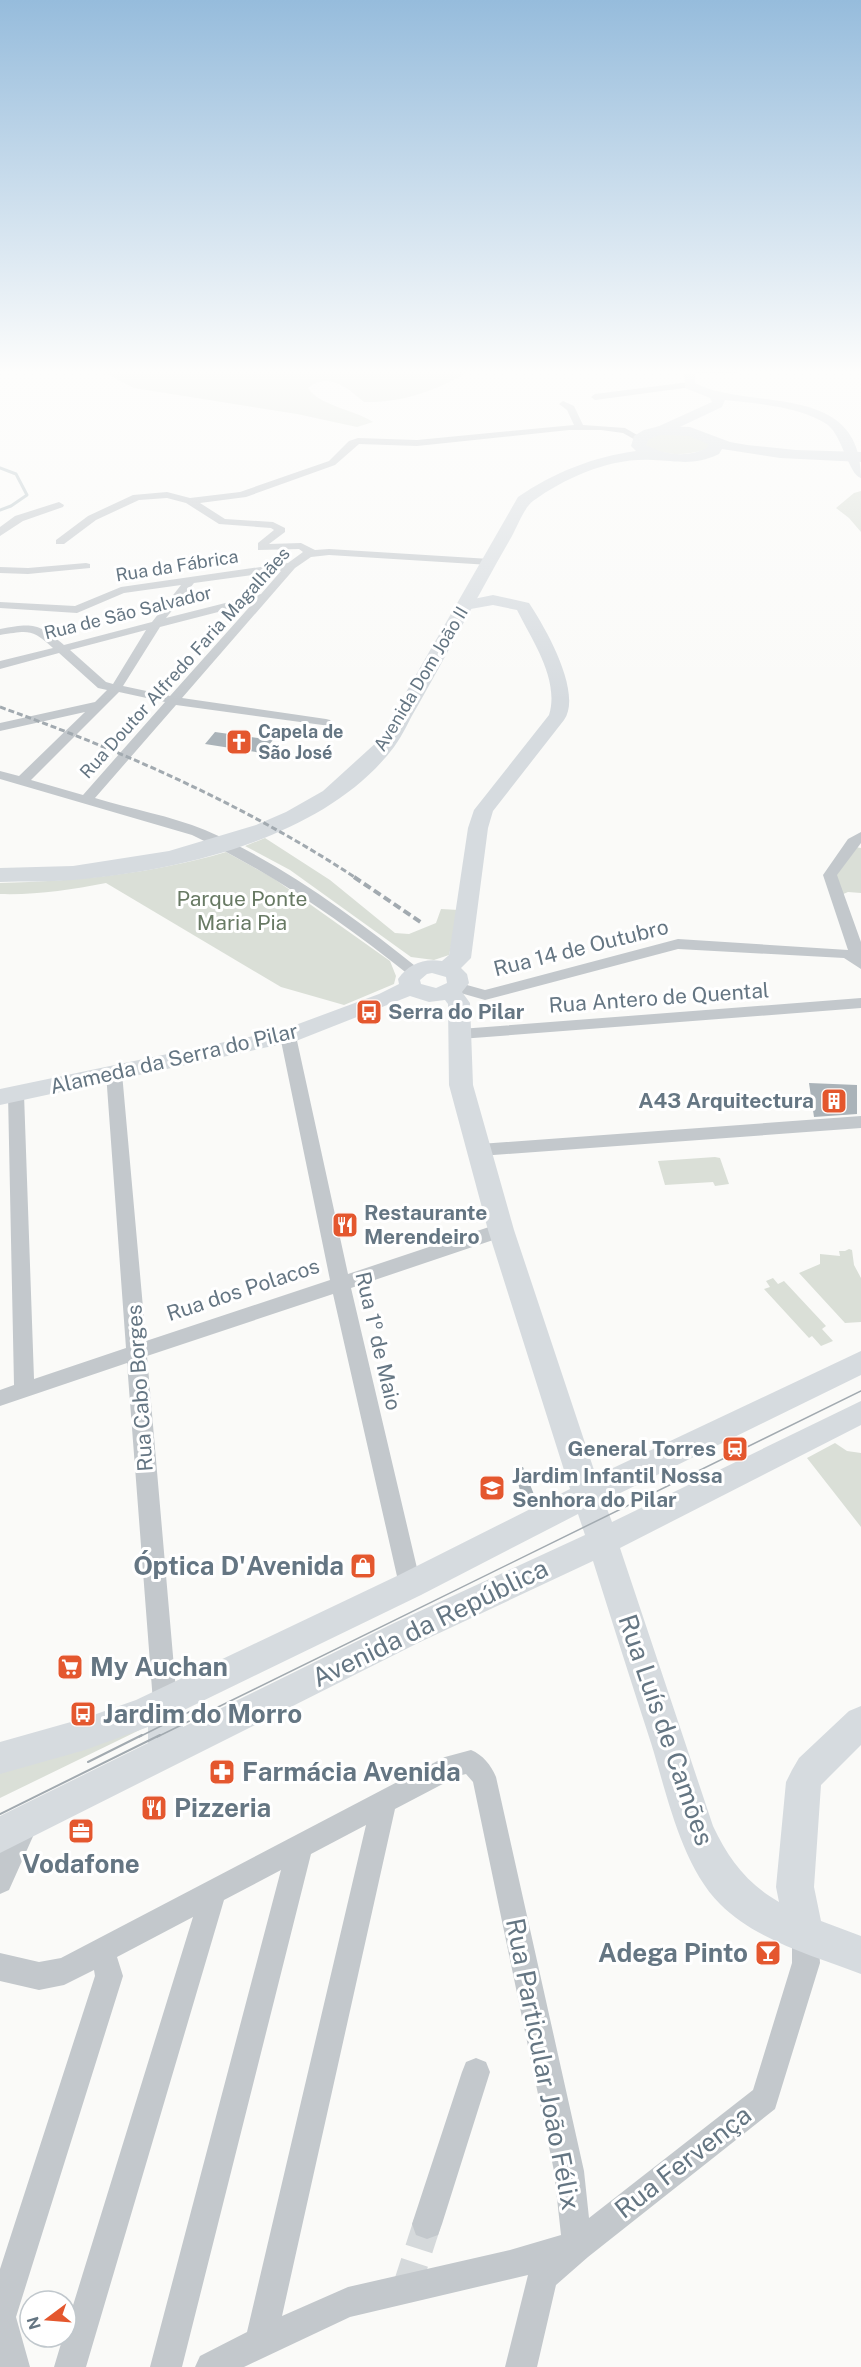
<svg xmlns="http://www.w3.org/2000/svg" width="861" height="2367" viewBox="0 0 861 2367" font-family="'Public Sans',sans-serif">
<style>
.green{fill:#dadfd7}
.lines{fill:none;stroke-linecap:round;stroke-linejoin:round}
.stream{stroke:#bbc7cb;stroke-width:3}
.building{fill:#aab3b9}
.street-tunnel{stroke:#d5d9db;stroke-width:28;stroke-dasharray:28 14;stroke-linecap:butt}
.street{fill:#c3c8cc;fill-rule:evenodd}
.secondary{fill:#d6dbdf;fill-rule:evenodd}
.primary{fill:#d6dbdf;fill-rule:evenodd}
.tram-far1{stroke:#a2aab0;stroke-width:1.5}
.tram{stroke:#a2aab0;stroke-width:2}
.rail-far1{stroke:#a2aab0;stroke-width:3;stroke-dasharray:6 3;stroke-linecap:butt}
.rail{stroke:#a2aab0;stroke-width:4;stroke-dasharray:8 4;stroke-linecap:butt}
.labels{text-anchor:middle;stroke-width:6;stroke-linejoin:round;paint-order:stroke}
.far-street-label{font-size:18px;fill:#657683;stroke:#fff}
.far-poi-label{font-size:18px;font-weight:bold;fill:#657683;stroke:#fff;text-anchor:start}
.park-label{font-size:21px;fill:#687a64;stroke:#fff}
.street-label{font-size:21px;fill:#657683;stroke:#fff}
.poi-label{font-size:21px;font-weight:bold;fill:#657683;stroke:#fff;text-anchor:start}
.near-poi-label{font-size:26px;font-weight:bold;fill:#657683;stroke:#fff;text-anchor:start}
.near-street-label{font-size:26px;fill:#657683;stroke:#fff}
</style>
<rect width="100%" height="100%" fill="#fafaf8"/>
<!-- green -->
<path class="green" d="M97,369H464L467,373C434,391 402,403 364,402C348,388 328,371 308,388C318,405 355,410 373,422L357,427L297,414L134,388Z
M665,433L700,436L710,445L707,449C685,456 668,456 647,447L644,442L647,438Z
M861,491V532L849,518L836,508L854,493Z
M265,838L330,880L395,933L409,934L436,923L441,909L459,910L449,955L434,960L411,957L290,870L245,846Z
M855,847L861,848V893L848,892L841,895L834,876Z
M226,852L273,878L390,961L396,976L394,984L344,1005L281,987L106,883C70,890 37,895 0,894V883C77,881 152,874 226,852Z
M715,1157L720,1158L729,1184L715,1186L713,1182L665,1185L658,1161Z
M849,1249L852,1250L854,1265L861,1278V1322L845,1323L799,1273L820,1264V1254L840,1256L839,1251H845Z
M773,1278L778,1284L784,1281L826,1326L822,1329L833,1341L821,1346L812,1336L809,1338L764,1289L770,1287L766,1281Z
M835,1443L847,1451L861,1453V1527L807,1458Z
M152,1724L0,1798V1773Z"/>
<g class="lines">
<!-- stream -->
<path class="stream" d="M0,468L16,474L27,495L11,506L0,510"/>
</g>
<!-- building -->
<path class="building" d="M215,732L273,740L262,753L205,744Z
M809,1083L857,1085V1114L814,1117Z
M523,1467L537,1502L525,1508L514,1469Z"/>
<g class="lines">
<!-- street-tunnel -->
<path class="street-tunnel" d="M406,2289L427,2224"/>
<!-- street -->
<path class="street" d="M741,369L737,373H690L686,370Z
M689,382L693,385L692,387L595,400L591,397L595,394Z
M563,401L574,406L583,425L625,428L644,439L639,442L623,433L601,430H569L417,446L359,444L335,465L246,497L200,503L225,519L273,522L285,528V532L269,544L301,543L315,550L329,549L490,559L495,562L490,565L329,555L311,557L295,568L182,698L326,719L330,720L332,723L330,726L176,705L95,798C131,809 171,816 205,830C283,864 353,916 419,969L422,972L419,975H409C341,921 271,872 192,835L0,779V771L19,776L85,712L0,731V723L95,702L107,690L98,688L59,653L0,669V661L53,648C31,628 28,631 0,635V629C33,623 38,623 64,645L152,622L181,585L124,593L77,613L0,608V602L75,606L121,587L288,563L303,552L299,549L258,550V543L274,530L271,528L219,524L186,503L167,498L139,500L96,520L64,544H56V540L88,516L133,495L167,492L190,498L240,492L329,461L349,441L358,438L417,440L574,425L567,410L559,404ZM281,571L261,594L166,618L194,583ZM253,603L170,696L123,686L160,627ZM146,630L113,684L106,682L70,650ZM119,692L165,702L83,795L31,780Z
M59,502L64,505L63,507L23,521L0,536V527L15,516Z
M86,563L90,564V568L28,574L0,573V567L28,568Z
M861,832V843L837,875L861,942V969L844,958L678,949L485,1000L450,990L448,987L456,982L485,990L678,939L848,950L823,875L848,839Z
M861,998V1008L460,1039L452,1034L460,1029Z
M288,1031L296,1036L348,1274L501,1223L508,1225L510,1230L508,1235L351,1288L421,1585L418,1592L410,1595L402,1592L399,1585L333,1294L147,1356L177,1702L173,1710L165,1713L157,1710L153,1702L127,1363L0,1406V1390L14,1385L8,1094L10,1090H22L24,1094L34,1379L126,1348L106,1073L108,1069H120L122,1073L146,1341L330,1280L280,1036Z
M861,1116V1128L480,1156L474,1154L471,1150L474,1146L480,1144Z
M471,1750C483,1755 491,1765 496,1777L584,2171L589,2218L753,2090L792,1963V1934L796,1925L805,1921L814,1925L818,1934L820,1963L775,2109L588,2257L556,2285L537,2367H505L528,2275L350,2317L244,2367H195L200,2356L247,2332L366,1825L311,1854L182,2367H150L281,1870L224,1900L86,2367H54L63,2337H66V2328L193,1917L117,1957L123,1976L16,2317L30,2367H0V2269L95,1976L94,1970L64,1985L39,1990L0,1981V1953L39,1962L61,1958L445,1757ZM466,1774L473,1782L554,2171L561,2235L510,2250L348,2287L282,2316L395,1809L458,1776Z
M26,1811L35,1814L39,1823L9,1890L0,1894V1852L17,1814Z
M476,2058L486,2062L490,2072L442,2224L438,2235L427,2239L416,2235L412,2224L462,2072L466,2062Z"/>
<!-- secondary -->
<path class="secondary" d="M684,369H696L695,383C702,386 710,390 717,391C776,406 861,392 861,478C849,475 842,436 828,425C803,407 754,403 725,400L722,407L667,433H657L655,430L657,427L712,402L710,398L685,388Z
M493,595L529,603C545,627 583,693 564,720L493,811L488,828L471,958L461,968L467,974L469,983L462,992L470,1003L473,1085L514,1230L596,1476L861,1351V1375L604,1501L612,1522L861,1401V1425L620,1548L713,1826C728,1858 747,1884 779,1902L776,1887L786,1782L792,1770L799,1758L849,1711L861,1706V1745L821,1785L814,1887L821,1921L861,1936V1974C814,1956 757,1941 720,1904C681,1865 667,1794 651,1743C631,1682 612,1621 593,1561L418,1643L0,1853V1816L148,1743V1727L85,1750L0,1774V1742L85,1718L136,1700L399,1575L570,1489L488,1230L449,1085L448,1004L445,1000L429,1002L410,996L296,1041L0,1105V1089L282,1030L379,994L399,984L398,979C409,964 423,958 442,961L449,955L468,828L474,810L549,715C560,680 532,640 517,610L493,605L465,610L457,605L459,602ZM432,973L446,977L447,983L436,988L421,984L420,980L427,974ZM578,1514L585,1535L394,1623L183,1727L182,1711L421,1595Z"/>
<!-- primary -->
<path class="primary" d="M660,426L690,427L730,442L747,445L796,450L861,452V462L780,458L722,449L719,454C694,466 679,461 653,460C612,457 566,477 533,501C524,508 518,525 512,536C494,567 477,599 459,631C445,657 431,682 417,707C409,720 403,735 394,747C325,838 182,870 73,880C49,882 24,881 0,882V868L73,866L169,851L256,825L286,812L323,791L378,741L518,497C555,472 593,457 636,451L631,446L634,436L644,430ZM660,435L689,436L708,444L707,448C687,458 665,455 646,445L649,439Z"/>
<!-- tram-far1 -->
<path class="tram-far1" d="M139,1737L201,1706
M157,1737L861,1391"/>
<!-- tram -->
<path class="tram" d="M88,1762L142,1735
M0,1814L160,1735"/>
<!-- rail-far1 -->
<path class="rail-far1" d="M0,707C125,752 245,805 356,878"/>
<!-- rail -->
<path class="rail" d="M354,877L422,923"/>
</g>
<!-- sky -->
<linearGradient id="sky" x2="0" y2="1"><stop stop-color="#96bcdc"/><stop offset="0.53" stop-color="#fdfdfc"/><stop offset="1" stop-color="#fdfdfc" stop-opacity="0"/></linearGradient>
<rect width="861" height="701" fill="url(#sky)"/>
<!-- icons -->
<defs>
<g id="church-square" transform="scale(1.35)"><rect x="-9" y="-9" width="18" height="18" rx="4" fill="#e4572e" stroke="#fff"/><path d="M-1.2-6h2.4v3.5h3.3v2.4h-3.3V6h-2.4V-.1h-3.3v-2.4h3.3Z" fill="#fff"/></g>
<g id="bus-square" transform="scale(1.35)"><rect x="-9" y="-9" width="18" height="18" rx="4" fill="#e4572e" stroke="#fff"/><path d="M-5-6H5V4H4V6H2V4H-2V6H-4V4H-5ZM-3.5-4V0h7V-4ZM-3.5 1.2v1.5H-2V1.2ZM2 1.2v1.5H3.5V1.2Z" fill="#fff"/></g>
<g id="building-square" transform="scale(1.35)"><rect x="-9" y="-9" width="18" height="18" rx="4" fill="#e4572e" stroke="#fff"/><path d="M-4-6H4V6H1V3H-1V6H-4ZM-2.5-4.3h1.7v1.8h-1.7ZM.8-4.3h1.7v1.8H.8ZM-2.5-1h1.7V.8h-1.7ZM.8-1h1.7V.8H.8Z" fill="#fff"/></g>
<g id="restaurant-square" transform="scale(1.35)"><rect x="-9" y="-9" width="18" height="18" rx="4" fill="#e4572e" stroke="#fff"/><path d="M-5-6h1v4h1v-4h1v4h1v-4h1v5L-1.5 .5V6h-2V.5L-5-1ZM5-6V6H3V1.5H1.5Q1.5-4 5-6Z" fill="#fff"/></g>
<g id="station-square" transform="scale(1.35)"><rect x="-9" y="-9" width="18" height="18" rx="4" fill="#e4572e" stroke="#fff"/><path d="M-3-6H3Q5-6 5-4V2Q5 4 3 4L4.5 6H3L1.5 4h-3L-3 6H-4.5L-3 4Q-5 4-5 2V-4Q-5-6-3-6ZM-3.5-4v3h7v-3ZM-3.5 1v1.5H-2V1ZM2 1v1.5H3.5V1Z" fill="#fff"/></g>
<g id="school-square" transform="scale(1.35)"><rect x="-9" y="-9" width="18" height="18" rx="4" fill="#e4572e" stroke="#fff"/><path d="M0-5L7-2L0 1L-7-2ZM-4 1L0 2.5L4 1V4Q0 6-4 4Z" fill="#fff"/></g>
<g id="shop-square" transform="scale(1.35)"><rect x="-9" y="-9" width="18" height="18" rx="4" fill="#e4572e" stroke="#fff"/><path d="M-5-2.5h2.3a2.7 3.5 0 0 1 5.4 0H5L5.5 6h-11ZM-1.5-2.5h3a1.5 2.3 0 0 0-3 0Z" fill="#fff"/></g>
<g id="supermarket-square" transform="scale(1.35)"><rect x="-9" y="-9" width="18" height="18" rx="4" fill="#e4572e" stroke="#fff"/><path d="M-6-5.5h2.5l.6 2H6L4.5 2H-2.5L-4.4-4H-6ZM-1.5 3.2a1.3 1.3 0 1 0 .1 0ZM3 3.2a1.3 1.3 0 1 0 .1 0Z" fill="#fff"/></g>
<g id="pharmacy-square" transform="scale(1.35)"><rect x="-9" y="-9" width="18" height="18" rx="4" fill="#e4572e" stroke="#fff"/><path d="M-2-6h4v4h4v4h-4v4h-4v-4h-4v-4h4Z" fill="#fff"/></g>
<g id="office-square" transform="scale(1.35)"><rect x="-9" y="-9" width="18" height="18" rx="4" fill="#e4572e" stroke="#fff"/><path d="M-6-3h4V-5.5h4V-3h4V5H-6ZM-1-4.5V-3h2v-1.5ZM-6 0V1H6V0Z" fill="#fff"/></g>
<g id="bar-square" transform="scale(1.35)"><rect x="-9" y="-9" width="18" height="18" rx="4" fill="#e4572e" stroke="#fff"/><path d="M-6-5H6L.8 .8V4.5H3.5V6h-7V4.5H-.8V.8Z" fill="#fff"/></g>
</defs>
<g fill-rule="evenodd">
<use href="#church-square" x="239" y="742"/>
<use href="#bus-square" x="369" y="1012"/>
<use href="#building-square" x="834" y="1101"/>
<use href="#restaurant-square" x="345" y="1225"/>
<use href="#station-square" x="735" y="1449"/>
<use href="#school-square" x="492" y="1488"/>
<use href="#shop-square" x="363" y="1566"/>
<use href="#supermarket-square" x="70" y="1667"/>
<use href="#bus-square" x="83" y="1714"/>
<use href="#pharmacy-square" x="222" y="1772"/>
<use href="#restaurant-square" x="154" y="1808"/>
<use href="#office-square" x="81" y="1831"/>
<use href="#bar-square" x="768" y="1953"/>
</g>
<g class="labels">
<!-- far-street labels -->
<g class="far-street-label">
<text transform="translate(177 566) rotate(-9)" y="6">Rua da Fábrica</text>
<text transform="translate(128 613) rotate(-14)" y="6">Rua de São Salvador</text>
<text transform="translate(185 663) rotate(-48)" y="6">Rua Doutor Alfredo Faria Magalhães</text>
<text transform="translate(421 679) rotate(-59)" y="6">Avenida Dom João II</text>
</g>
<!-- far-poi labels -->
<g class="far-poi-label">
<text x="258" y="738">Capela de<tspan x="258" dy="21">São José</tspan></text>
</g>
<!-- park labels -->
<g class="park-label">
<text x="242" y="906">Parque Ponte<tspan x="242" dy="24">Maria Pia</tspan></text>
</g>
<!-- street labels -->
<g class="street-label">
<text transform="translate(581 948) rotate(-14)" y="7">Rua 14 de Outubro</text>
<text transform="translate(659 998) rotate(-4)" y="7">Rua Antero de Quental</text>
<text transform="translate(174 1059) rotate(-13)" y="7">Alameda da Serra do Pilar</text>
<text transform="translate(243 1290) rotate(-18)" y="7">Rua dos Polacos</text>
<text transform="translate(378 1341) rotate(77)" y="7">Rua 1º de Maio</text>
<text transform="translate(140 1388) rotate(-94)" y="7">Rua Cabo Borges</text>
</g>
<!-- poi labels -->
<g class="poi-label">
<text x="388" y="1019">Serra do Pilar</text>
<text x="814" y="1108" text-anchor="end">A43 Arquitectura</text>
<text x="364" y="1220">Restaurante<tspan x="364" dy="24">Merendeiro</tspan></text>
<text x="716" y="1456" text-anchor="end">General Torres</text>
<text x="512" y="1483">Jardim Infantil Nossa<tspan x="512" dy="24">Senhora do Pilar</tspan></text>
</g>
<!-- near-poi labels -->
<g class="near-poi-label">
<text x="344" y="1575" text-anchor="end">Óptica D'Avenida</text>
<text x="90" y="1676">My Auchan</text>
<text x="103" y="1723">Jardim do Morro</text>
<text x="242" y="1781">Farmácia Avenida</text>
<text x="174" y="1817">Pizzeria</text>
<text x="81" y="1873" text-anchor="middle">Vodafone</text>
<text x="748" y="1962" text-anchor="end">Adega Pinto</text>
</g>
<!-- near-street labels -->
<g class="near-street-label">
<text transform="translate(430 1623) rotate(-26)" y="9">Avenida da República</text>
<text transform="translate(666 1730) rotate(71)" y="9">Rua Luís de Camões</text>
<text transform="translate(543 2064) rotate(79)" y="9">Rua Particular João Félix</text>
<text transform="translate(683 2162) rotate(-38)" y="9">Rua Fervença</text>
</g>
</g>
<!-- north arrow -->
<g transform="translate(48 2319) rotate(254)"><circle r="28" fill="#ffffff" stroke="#c1c8cd" stroke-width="1.5"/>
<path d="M0-4.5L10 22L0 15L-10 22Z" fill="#e4572e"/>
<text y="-9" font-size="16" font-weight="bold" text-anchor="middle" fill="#657683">N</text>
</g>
</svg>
